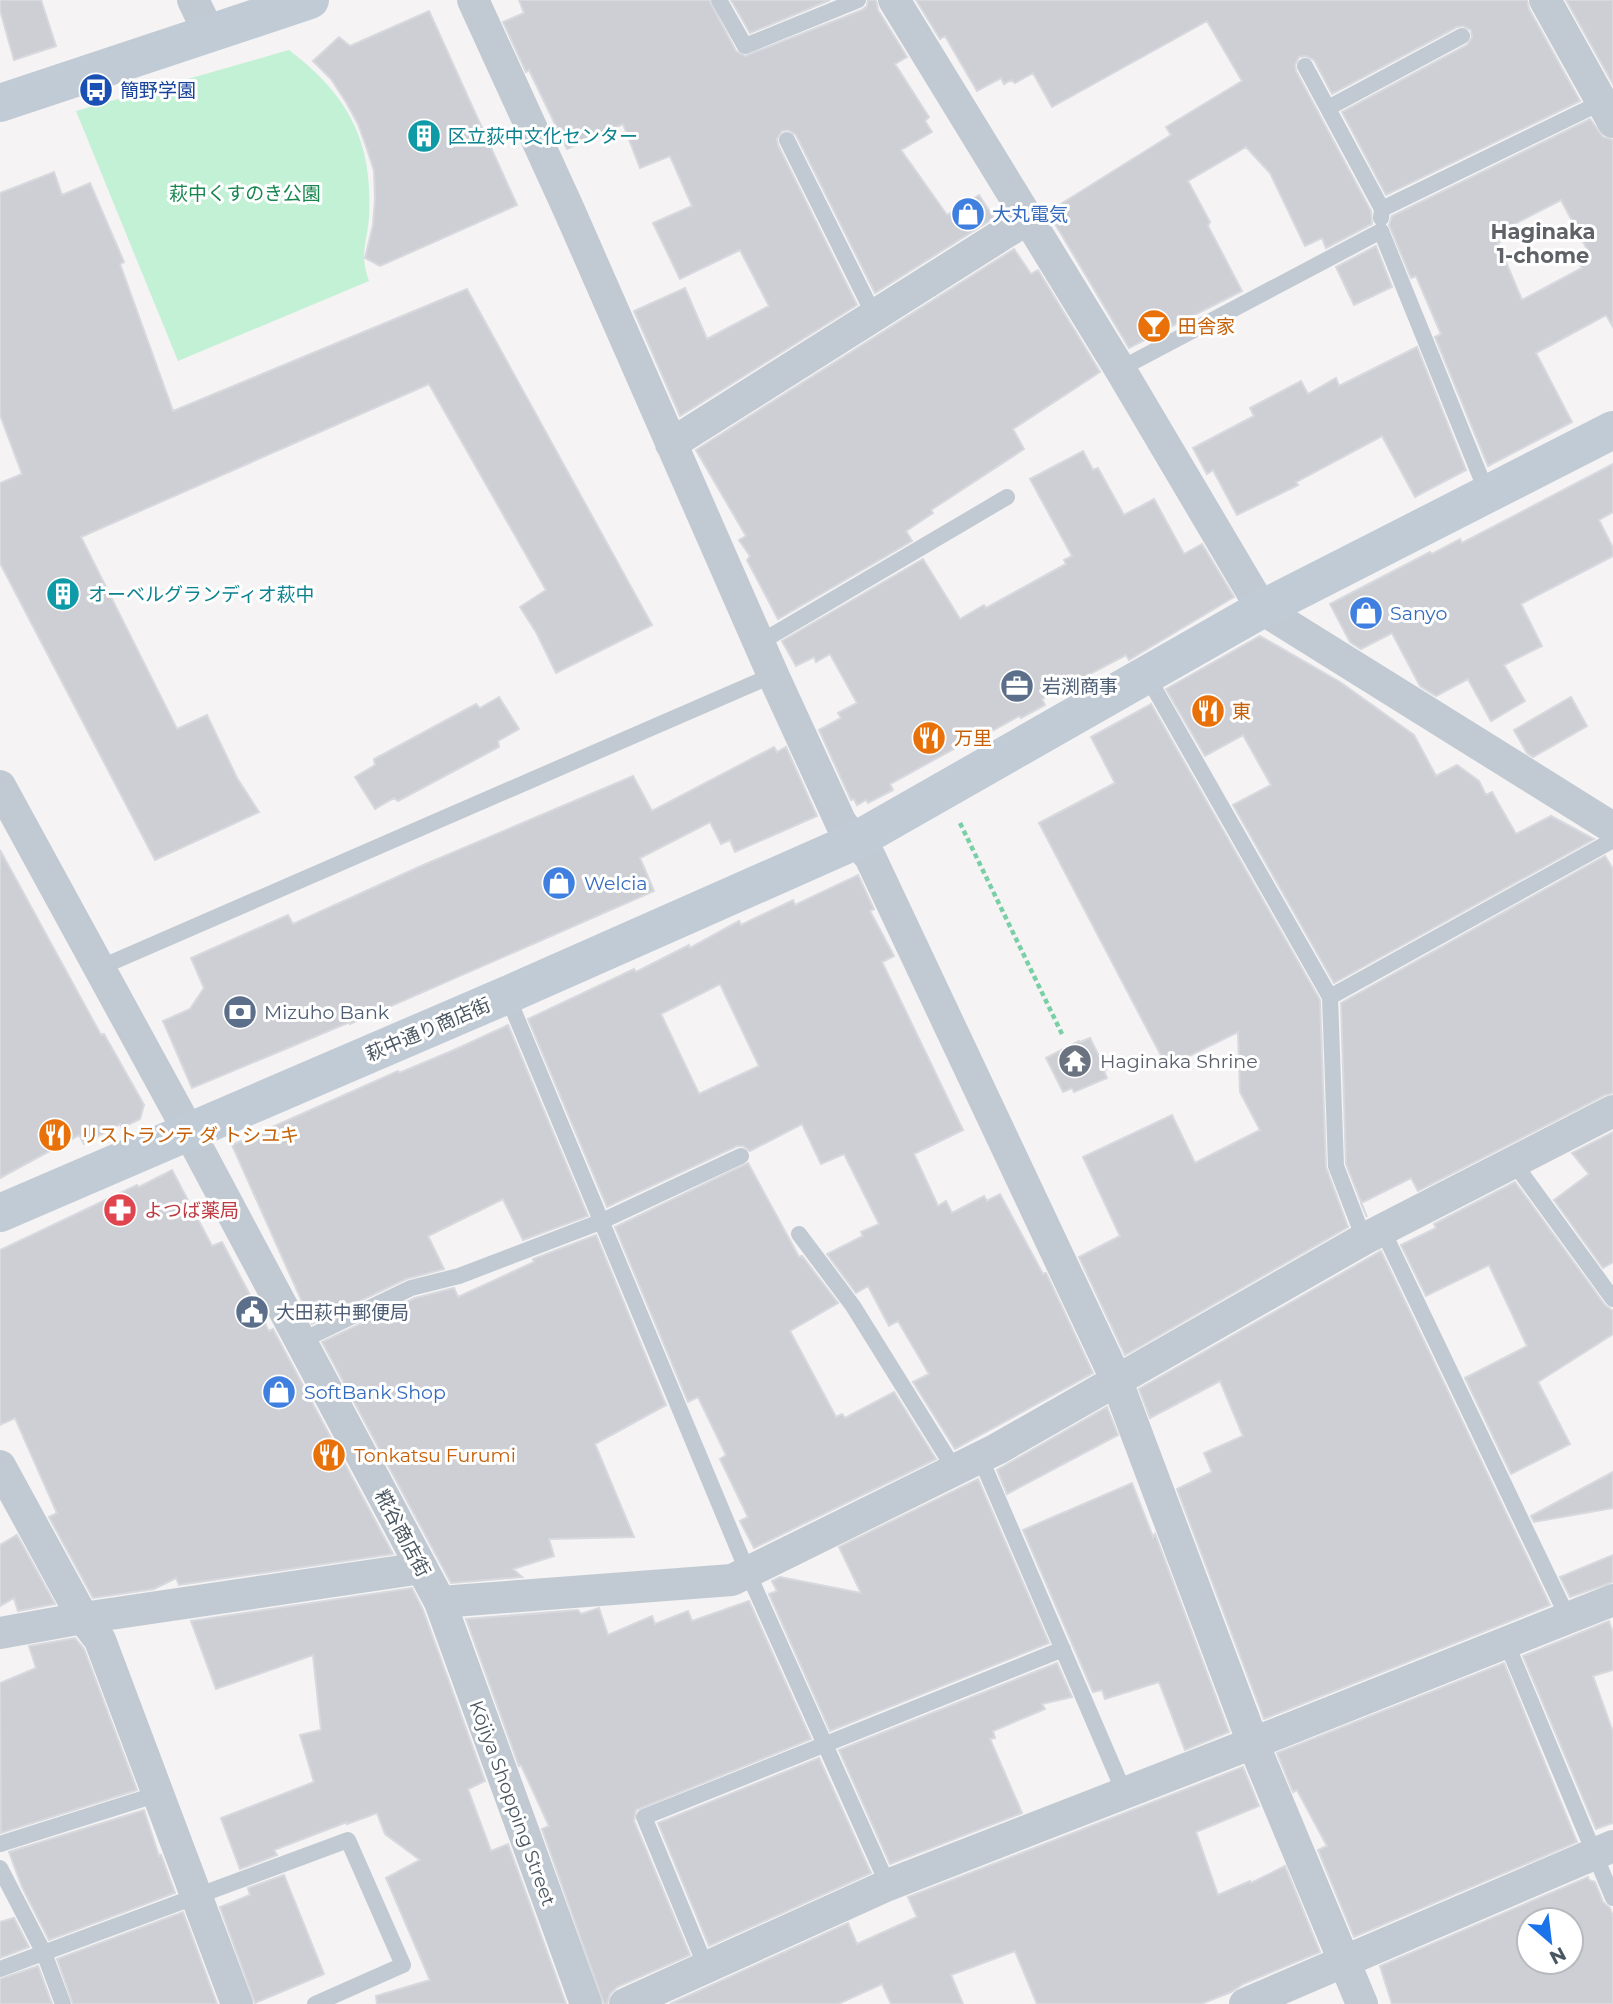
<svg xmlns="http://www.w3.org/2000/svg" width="1613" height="2004" viewBox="0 0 1613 2004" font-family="Montserrat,'Noto Sans JP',sans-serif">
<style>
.green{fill:#c3f1d5}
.building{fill:#cdcfd5;stroke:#d7d9de;stroke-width:2;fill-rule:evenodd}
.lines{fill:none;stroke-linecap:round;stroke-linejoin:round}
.path{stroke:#7ad0a6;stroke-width:4.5;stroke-dasharray:5 3.5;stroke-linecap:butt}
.lane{stroke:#c1cad2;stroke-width:16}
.street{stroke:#c1cad2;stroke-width:32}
.secondary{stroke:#c1cbd6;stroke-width:38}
.labels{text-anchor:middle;stroke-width:6;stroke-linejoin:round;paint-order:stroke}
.transit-label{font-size:19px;fill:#164399;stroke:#fff;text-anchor:start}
.culture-label{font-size:19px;fill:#0d838f;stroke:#fff;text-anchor:start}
.park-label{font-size:19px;fill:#17864f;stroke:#fff}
.shop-label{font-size:19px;fill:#366cbe;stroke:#fff;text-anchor:start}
.food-label{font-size:19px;fill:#c56008;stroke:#fff;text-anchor:start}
.service-label{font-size:19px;fill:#4e5e75;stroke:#fff;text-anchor:start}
.street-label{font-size:19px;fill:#4a5661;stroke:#fff}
.worship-label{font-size:19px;fill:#5b616d;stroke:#fff;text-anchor:start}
.health-label{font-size:19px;fill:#be3a42;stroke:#fff;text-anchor:start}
.neighbourhood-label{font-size:21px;font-weight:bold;fill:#5f6368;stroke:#fff}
</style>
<rect width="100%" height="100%" fill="#f5f3f3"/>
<!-- green -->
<path class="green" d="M289,50C349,96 373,141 369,217C367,245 359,252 369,281L178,361L76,111Z"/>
<!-- building -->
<path class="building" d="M0,0H41L56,46L14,60L0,10Z
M519,0H709L736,51L745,56L862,10L867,6L868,0H876L878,10L907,57L895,64L929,117L925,121L932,132L901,150L947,215L979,195L994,218L875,293L796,135L788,130L782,131L777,139L778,145L857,305L680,416L634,311L685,288L707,339L769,306L740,250L680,279L653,223L692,206L670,156L640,168L623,124L567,149L529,70L526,72L503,22L524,13Z
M731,0H830L750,33Z
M916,0H1527L1529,9L1580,101L1386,195L1342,112L1467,45L1472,37L1471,30L1463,26L1457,27L1332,94L1314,60L1306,56L1299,57L1295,65L1296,71L1371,211L1372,224L1326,248L1322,238L1305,246L1270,173L1246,147L1188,181L1210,222L1208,226L1242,291L1129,348L1048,212L1171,135L1166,127L1242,81L1207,21L1052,107L1033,73L1015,83L1011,80L1004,84L1001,78L977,91L945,36L940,39Z
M1566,0H1613V84Z
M429,11L517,205L380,266L365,258L373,225L375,199L374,171L367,149L358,124L346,102L331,79L313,61L339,37L350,46Z
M1590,119L1603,137L1613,140V327L1606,315L1536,353L1572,422L1488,466L1435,337L1441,334L1416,276L1411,278L1389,225L1392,216ZM1561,200L1589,253L1577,260L1582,268L1522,300L1498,243L1513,235L1509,227Z
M54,172L62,195L90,183L124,262L120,264L173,411L467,289L652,625L556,673L536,632L520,607L546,590L429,384L81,537L177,729L207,715L237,778L259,812L155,860L0,563V483L22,474L0,415V193Z
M1376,246L1392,287L1354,305L1336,267Z
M1014,249L1031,274L1038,270L1100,372L1013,429L1024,449L931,510L933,513L906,531L912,541L778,619L747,560L750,556L739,540L746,536L696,450Z
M1417,347L1466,470L1415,497L1382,436L1296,482L1298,485L1237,515L1213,470L1207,474L1193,448L1254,416L1250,408L1301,381L1308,394L1336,378L1339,386Z
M1083,451L1093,470L1098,468L1124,515L1154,499L1184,554L1202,544L1234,597L1129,660L1126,655L1042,699L1045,705L1021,718L1019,716L992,731L990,729L890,784L893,790L868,803L866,800L857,805L854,799L851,800L819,730L841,718L838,713L857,703L830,654L816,662L814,657L796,666L782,641L923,559L960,619L984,605L986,608L1066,564L1064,560L1072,556L1030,479Z
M1613,464V512L1599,520L1613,548V556L1521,604L1542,646L1504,665L1525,701L1491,721L1468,679L1436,696L1420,686L1392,633L1361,649L1350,642L1330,604L1430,552L1432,554L1460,539L1462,543Z
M1260,636L1340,682L1414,735L1436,776L1457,765L1479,781L1486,795L1492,792L1516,834L1551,816L1594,839L1334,983L1233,805L1271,785L1243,735L1205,756L1166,689Z
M499,697L519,729L498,741L499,747L398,801L394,798L375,809L355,777L375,765L374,759L476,704L480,708Z
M1571,697L1587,726L1533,757L1527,753L1514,730Z
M1151,704L1320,1000L1326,1167L1348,1227L1125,1355L1079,1257L1120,1236L1083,1157L1172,1115L1195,1163L1260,1130L1240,1092L1238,1032L1167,1067L1039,823L1115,783L1091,737Z
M774,747L777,752L786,747L817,816L735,852L730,840L721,844L710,822L640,858L654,891L350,1024V1022L192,1088L163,1021L190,1009L204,988L191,958L288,915L293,924L421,866L633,776L652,811Z
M0,850L101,1035L104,1034L144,1105L140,1119L122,1128L120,1124L84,1144L79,1135L0,1178Z
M1605,856L1613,869V1093L1605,1095L1418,1191L1411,1178L1361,1203L1367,1217L1346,1164L1341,1003Z
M858,875L874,909L870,911L894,956L882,962L963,1130L914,1154L938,1206L946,1201L952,1213L984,1196L987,1201L1000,1194L1043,1274L1046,1273L1093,1373L955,1449L913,1382L929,1374L898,1321L889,1326L868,1286L856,1293L827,1254L863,1236L861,1232L879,1224L844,1154L821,1164L802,1124L750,1151L743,1146H737L607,1207L528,1019L634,969L636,972L689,945L690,948L739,921L741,925L793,900L795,905ZM720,984L759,1066L699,1094L661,1014Z
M508,1025L588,1216L523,1240L503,1199L428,1236L444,1269L406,1279L312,1324L232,1145L398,1071L399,1073L454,1050Z
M1090,1038L1106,1070L1104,1071L1107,1078L1074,1092L1072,1088L1063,1092L1046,1058L1079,1041L1080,1042Z
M1613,1132V1262L1603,1268L1554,1200L1589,1174L1572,1153Z
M748,1163L799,1257L802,1256L838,1303L790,1331L836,1417L842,1414L845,1418L894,1392L936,1459L754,1548L740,1521L748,1517L720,1459L726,1455L698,1397L688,1402L615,1227Z
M172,1170L212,1246L222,1242L269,1331L273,1329L393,1554L179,1585L176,1578L154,1589L93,1598L49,1517L57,1513L15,1418L0,1425V1250L137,1185L139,1187Z
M1515,1182L1605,1305L1613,1311V1334L1538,1382L1570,1444L1511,1474L1465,1378L1527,1346L1489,1265L1426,1296L1401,1245L1436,1228L1434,1224Z
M596,1235L666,1405L595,1444L634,1537L549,1539L554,1556L513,1569L522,1577L451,1583L322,1342L415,1298L454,1288L458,1297L534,1262L533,1259Z
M1381,1251L1550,1605L1264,1719L1177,1489L1212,1472L1204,1453L1243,1436L1220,1381L1150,1418L1139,1389Z
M1107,1407L1118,1435L1007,1494L997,1470Z
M1613,1472V1508L1534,1522L1531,1516Z
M978,1479L1049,1643L830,1731L769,1594L777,1591L772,1581L780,1577L861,1593L839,1547Z
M1132,1483L1153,1537L1155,1534L1229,1732L1185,1750L1159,1682L1105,1699L1102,1690L1093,1692L1023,1530Z
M17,1535L55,1604L18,1611L14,1598L0,1606V1545Z
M1613,1555V1582L1570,1597L1560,1577Z
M412,1588L423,1610L485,1781L468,1789L491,1851L508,1844L566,2004H377L376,1996L430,1980L386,1878L420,1860L385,1834L377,1813L347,1824V1822L274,1850L277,1855L240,1869L221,1818L314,1782L300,1735L321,1730L313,1655L216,1689L191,1621Z
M749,1601L811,1739L636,1810L634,1821L690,1955L617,1987L610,1994L607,2004H604L542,1829L549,1826L521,1765L519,1766L466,1619L578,1610L581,1614L599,1608L608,1635L652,1616L655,1624L688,1611L692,1621Z
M1609,1621L1613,1633V1670L1593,1676L1613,1732V1823L1596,1829L1523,1656Z
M75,1638L84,1649L137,1790L1,1833L0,1683L36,1668L29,1646Z
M1057,1663L1072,1697L1042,1704L1045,1709L993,1731L995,1738L990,1739L1022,1813L890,1864L839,1750Z
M1504,1663L1577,1842L1354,1937L1318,1850L1327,1846L1297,1790L1293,1792L1277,1753Z
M819,1758L871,1873L709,1946L658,1823Z
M1243,1767L1259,1806L1196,1832L1218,1895L1250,1881L1251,1883L1285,1866L1320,1952L1243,1984L1231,1992L1201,2004H1037L1015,1951L951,1975L963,2004H891L882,1984L838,2004H670L848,1923L857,1944L917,1917L908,1897Z
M144,1810L159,1856L161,1855L175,1893L49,1940L22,1887L9,1852Z
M284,1875L324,1974L255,2003L220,1907L250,1895L248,1888Z
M1588,1877L1589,1880L1595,1882L1603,1902L1610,1908L1613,1916V2004H1392L1380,1966ZM1529,1920H1571V1962H1529Z
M183,1912L217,2004H73L57,1959Z
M14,1918L29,1947L0,1958V1922Z
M38,1966L52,2004H0V1979Z"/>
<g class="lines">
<!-- path -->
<path class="path" d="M960,823L1062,1034"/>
<!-- lane -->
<path class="lane" d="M719,0L745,46L858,0
M1305,66L1382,209L1381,218
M1328,108L1462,36
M787,140L874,315
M1382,209L1602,102
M1120,369L1381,231L1487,493
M759,643L1007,497
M1146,674L1330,997L1336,1166L1364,1239
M99,968L773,675
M507,995L748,1573L888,1885
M1330,997L1613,840
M1514,1163L1613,1299
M1382,1229L1568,1618
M799,1234L853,1306L955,1470
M301,1341L411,1288L459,1276L600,1222L741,1156
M980,1457L1124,1792
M1506,1642L1613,1898
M0,1844L158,1794
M0,1868L44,1953L63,2004
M706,1967L644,1817L1063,1649
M0,1969L348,1840L403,1965L315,2004"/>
<!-- street -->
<path class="street" d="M193,0L209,33
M473,0L569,210L773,675L841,823L870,857L1116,1379L1253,1743L1362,2004
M894,0L1120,369L1262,609L1613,828
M1545,0L1613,122
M671,444L1027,219
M0,786L189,1132L440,1602L586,2004
M0,1466L83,1618L100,1640L237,2004
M440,1602L732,1580L997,1449L1364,1239L1613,1111
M0,1633L83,1618L422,1568
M625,2004L888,1885L1271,1736L1613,1600
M1245,2004L1613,1846"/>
<!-- secondary -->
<path class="secondary" d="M0,103L310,0
M0,1213L507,995L855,841L1262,609L1613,430"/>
</g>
<!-- icons -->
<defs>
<g id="bus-disc" transform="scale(1.75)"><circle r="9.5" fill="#1a4fb4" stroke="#fff"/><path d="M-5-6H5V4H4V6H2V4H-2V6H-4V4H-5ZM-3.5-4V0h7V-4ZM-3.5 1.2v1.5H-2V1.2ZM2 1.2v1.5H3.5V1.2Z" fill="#fff"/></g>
<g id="building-disc" transform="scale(1.75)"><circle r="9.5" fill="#0f9aa8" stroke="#fff"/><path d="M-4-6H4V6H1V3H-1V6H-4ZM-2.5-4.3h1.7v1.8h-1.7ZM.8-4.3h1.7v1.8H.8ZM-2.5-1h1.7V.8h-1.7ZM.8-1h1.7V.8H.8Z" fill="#fff"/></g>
<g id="shop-disc" transform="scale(1.75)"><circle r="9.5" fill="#3f7fe0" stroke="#fff"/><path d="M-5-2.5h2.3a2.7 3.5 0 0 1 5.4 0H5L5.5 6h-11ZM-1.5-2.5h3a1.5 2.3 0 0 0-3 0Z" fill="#fff"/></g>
<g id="bar-disc" transform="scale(1.75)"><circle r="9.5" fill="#e8710a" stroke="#fff"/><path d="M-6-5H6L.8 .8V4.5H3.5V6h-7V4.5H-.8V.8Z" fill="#fff"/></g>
<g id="office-disc" transform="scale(1.75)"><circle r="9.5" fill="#5c6f8a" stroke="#fff"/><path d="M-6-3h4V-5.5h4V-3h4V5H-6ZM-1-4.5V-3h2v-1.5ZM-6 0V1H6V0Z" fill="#fff"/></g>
<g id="restaurant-disc" transform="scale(1.75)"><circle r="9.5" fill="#e8710a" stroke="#fff"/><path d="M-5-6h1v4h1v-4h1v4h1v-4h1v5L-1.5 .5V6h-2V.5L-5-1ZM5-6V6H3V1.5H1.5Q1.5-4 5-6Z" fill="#fff"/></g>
<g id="bank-disc" transform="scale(1.75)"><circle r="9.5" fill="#5c6f8a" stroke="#fff"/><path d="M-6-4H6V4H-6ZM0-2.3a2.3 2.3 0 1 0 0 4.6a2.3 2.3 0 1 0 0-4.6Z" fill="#fff"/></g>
<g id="temple-disc" transform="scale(1.75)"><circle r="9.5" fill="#6b7280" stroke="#fff"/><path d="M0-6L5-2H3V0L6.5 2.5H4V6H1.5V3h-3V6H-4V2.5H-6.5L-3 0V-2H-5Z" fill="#fff"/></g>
<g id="pharmacy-disc" transform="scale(1.75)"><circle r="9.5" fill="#e0444e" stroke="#fff"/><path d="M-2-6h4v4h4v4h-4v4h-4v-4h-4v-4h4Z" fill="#fff"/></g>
<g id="civic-disc" transform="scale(1.75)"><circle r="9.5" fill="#5c6f8a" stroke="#fff"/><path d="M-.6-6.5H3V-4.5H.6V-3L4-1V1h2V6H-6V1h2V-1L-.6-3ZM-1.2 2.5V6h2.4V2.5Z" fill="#fff"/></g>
</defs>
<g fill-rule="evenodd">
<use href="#bus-disc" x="96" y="90"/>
<use href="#building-disc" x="424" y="136"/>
<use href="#shop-disc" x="968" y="214"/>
<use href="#bar-disc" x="1154" y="326"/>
<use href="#building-disc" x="63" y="594"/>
<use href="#shop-disc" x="1366" y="613"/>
<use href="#office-disc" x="1017" y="686"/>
<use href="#restaurant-disc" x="1208" y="711"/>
<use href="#restaurant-disc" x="929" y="738"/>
<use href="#shop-disc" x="559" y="883"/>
<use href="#bank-disc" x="240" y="1012"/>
<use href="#temple-disc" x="1075" y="1061"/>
<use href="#restaurant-disc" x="55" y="1135"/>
<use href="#pharmacy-disc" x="120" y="1210"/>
<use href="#civic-disc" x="252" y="1312"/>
<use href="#shop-disc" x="279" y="1392"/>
<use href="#restaurant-disc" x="329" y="1455"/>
</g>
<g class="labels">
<!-- transit labels -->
<g class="transit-label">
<text x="120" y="97">簡野学園</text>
</g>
<!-- culture labels -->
<g class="culture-label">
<text x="448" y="143">区立荻中文化センター</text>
<text x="88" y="601">オーベルグランディオ萩中</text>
</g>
<!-- park labels -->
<g class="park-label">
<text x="245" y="200">萩中くすのき公園</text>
</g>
<!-- shop labels -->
<g class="shop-label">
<text x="992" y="221">大丸電気</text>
<text x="1390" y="620">Sanyo</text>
<text x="584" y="890">Welcia</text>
<text x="304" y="1399">SoftBank Shop</text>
</g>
<!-- food labels -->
<g class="food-label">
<text x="1178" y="333">田舎家</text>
<text x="1232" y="718">東</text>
<text x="954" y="745">万里</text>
<text x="80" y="1142">リストランテ ダ トシユキ</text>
<text x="354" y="1462">Tonkatsu Furumi</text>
</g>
<!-- service labels -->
<g class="service-label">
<text x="1042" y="693">岩渕商事</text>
<text x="264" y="1019">Mizuho Bank</text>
<text x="276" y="1319">大田萩中郵便局</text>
</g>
<!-- street labels -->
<g class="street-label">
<text transform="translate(428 1029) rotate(-23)" y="7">萩中通り商店街</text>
<text transform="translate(403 1533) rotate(62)" y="7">糀谷商店街</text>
<text transform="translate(513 1803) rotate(70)" y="7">Kōjiya Shopping Street</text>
</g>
<!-- worship labels -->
<g class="worship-label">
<text x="1100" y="1068">Haginaka Shrine</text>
</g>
<!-- health labels -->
<g class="health-label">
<text x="144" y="1217">よつば薬局</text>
</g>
<!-- neighbourhood labels -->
<g class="neighbourhood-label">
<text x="1543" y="239">Haginaka<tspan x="1543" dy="24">1-chome</tspan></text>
</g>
</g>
<!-- north arrow -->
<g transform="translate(1550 1941) rotate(152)"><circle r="33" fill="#ffffff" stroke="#b7bbc0" stroke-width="2"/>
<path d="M0-5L12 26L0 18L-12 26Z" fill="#1a73e8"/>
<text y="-10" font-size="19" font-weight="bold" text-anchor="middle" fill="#4a5661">N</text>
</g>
</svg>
